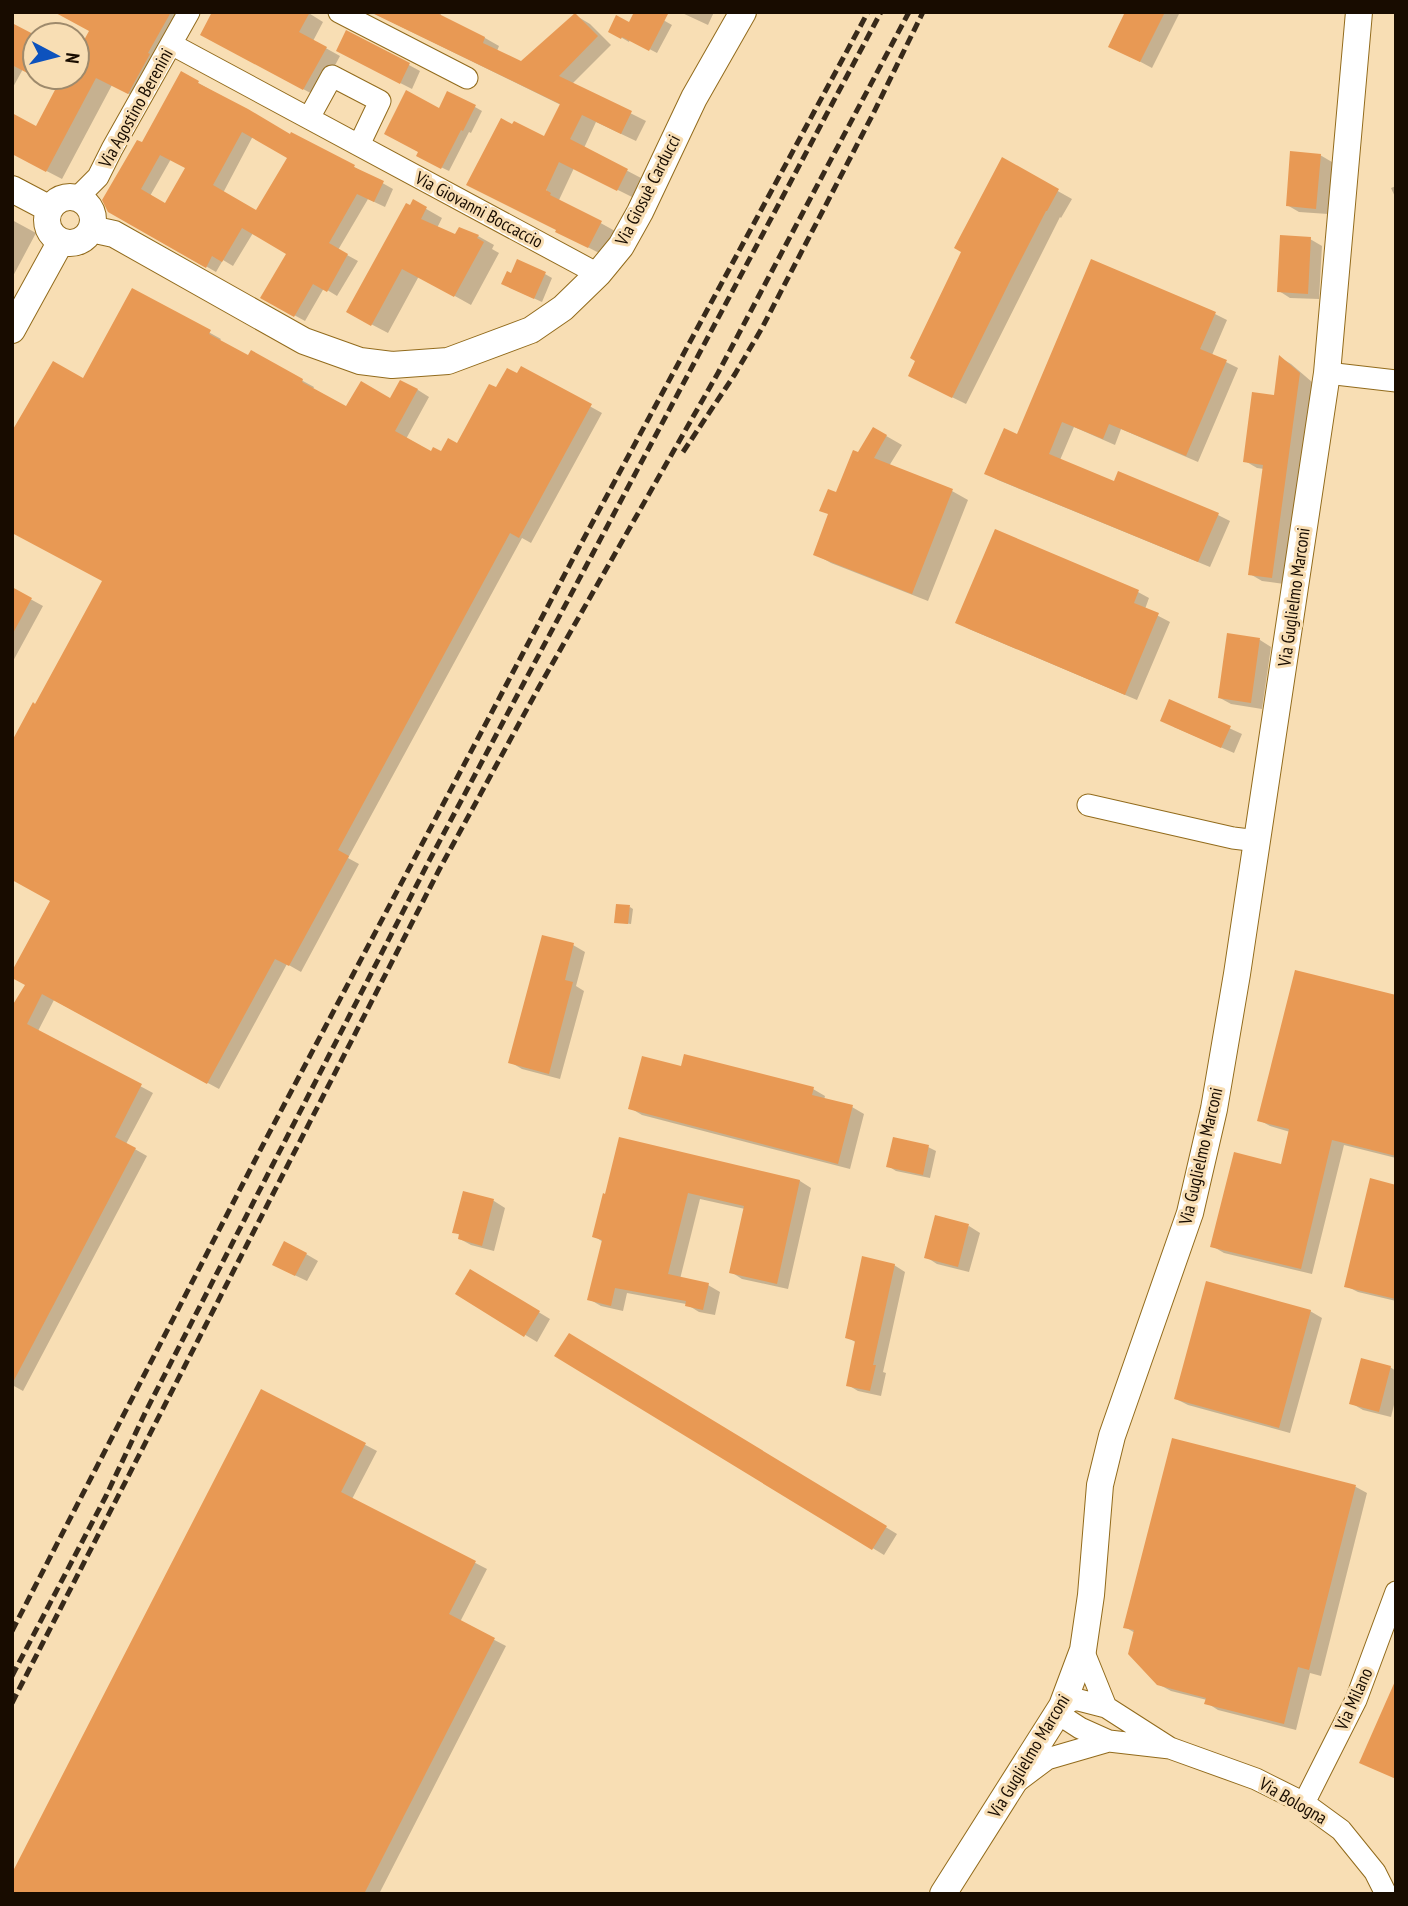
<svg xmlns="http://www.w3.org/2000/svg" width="1408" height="1906" viewBox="0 0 1408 1906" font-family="'PT Sans Narrow',sans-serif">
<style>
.shadow{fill:#0003;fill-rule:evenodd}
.building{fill:#e89954;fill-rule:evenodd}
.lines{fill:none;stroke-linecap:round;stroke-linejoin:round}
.minor-casing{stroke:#926b1c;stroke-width:23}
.tertiary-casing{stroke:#926b1c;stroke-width:28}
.minor{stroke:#fff;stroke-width:21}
.tertiary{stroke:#fff;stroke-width:26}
.rail{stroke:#382a1a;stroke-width:5;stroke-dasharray:10 5;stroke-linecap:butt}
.labels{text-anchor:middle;stroke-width:6;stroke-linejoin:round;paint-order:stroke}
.street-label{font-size:18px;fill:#180c00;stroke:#f8deb4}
</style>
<rect width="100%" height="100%" fill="#f8deb4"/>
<!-- shadow -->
<path class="shadow" d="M57,12H191L144,102L112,85L62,179L12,153L37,128L58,88L38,77H77V57L91,31Z
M307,12L323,22L313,41L340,56L318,97L217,43Z
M371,12H442L440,16L485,38L499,46L497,51L521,63L575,15L590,24L611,45L572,84L646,121L636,141L596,122L584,148L641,178L632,197L574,168L559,200L615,231L603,255L572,239L513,126L545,138L561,105Z
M649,12L672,25L657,53L630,39L629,42L610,31L630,24Z
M680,12H714L708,25Z
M1127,12H1180L1152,68L1122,52Z
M12,25L35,37V76L23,69L12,89Z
M349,57L409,65L420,71L412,89Z
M181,73L290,136L354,167L393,189L385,207L368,199L338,250L358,261L337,296L324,288L305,321L263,298L288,254L253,233L233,266L223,260L216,272L110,211L142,144ZM253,136L289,158L257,213L223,193ZM171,159L187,168L166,205L150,196Z
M475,107L482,111L471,133L469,132L449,171L426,160L440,110Z
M1320,155L1332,162L1328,214L1299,212L1287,205Z
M1002,160L1072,199L1061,218L1060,217L966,404L923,383L917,361Z
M1396,186V199L1391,188Z
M414,202L442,218L437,228L456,237L460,229L478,236L494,245L492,249L499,253L471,305L419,276L388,333L348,312Z
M12,220L36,233L12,278Z
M1310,239L1322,246L1319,299L1290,298L1279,291Z
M545,274L552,278L542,302L511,288Z
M133,290L221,339L219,342L249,358L251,353L303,381L314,387L313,389L347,408L391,401L401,383L418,390L429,397L406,439L431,453L442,454L458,445L497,390L518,375L521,368L602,413L531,543L522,538L348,858L359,864L301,972L287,964L219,1089L54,1000L38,1031L153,1093L126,1144L147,1156L23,1391L14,1386L12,1389V1010L27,985L53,901L36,706L104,581L84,380Z
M1215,314L1227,320L1212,355L1238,368L1198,462L1121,429L1115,445L1074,427L1060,460L1115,483L1218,515L1230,521L1210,567L998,480L987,474L1018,436Z
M1281,358L1291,364L1312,382L1284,584L1262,581L1250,574L1264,469L1257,468L1245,461L1275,397Z
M874,429L902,445L889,466L952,491L968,500L928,601L831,563L815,554L837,494Z
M12,589L43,606L12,663Z
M1138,592L1149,598L1145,609L1170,622L1137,700L969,629L957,622Z
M1229,635L1260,640L1271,647L1262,709L1231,704L1220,698Z
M1170,701L1242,734L1234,753L1174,727Z
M630,907L633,909L631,924L616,922Z
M573,945L585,952L576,986L584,991L560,1079L522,1069L510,1062Z
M1396,997V1158L1344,1145L1312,1274L1224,1253L1212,1246L1282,1166L1290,1132L1270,1126L1259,1120Z
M682,1068L813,1089L825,1096L824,1100L852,1107L864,1114L850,1169L642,1115L630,1108Z
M928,1147L936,1151L930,1178L896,1171L888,1166Z
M800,1181L811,1188L788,1289L742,1279L731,1272L745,1209L700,1199L680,1279L708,1285L720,1292L715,1315L699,1312L686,1304L627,1293L623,1311L601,1306L589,1299L603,1242L594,1236L604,1195Z
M1396,1186V1301L1358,1292L1346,1286Z
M464,1193L494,1201L505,1208L494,1251L471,1245L460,1239V1235L454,1232Z
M969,1226L980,1233L969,1272L937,1264L926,1257Z
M306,1254L318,1261L307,1281L286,1271Z
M894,1265L905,1272L883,1372L886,1373L881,1396L858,1391L848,1385L857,1343L847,1337Z
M471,1271L550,1319L537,1342L457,1294Z
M1310,1311L1322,1318L1290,1433L1188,1405L1176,1399Z
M569,1335L897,1534L884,1555L557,1356Z
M1390,1367L1396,1371V1397L1391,1417L1363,1410L1351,1403Z
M262,1391L377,1451L352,1499L487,1569L460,1622L506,1646L379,1894H12Z
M1173,1440L1356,1487L1367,1493L1321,1676L1310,1673L1296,1730L1218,1710L1207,1703V1700L1171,1691L1158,1684L1135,1633L1125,1627Z"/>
<!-- building -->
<path class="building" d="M54,12H171L148,53L150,54L128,94L96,78L46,172L12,154V113L36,126L56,88L35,77H77V53L89,31Z
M212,12H310L299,32L327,47L303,90L200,35Z
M370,12H435L485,37L483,43L521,61L575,13L598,36L559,76L632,111L621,134L582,115L570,139L628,169L617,191L559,162L546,190L551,193L550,195L602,221L588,248L555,232L556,230L466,185L501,118L512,124L514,121L544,136L560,104Z
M634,12H669L649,51L622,37L621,39L608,32L616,15L629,22Z
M1125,12H1165L1140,62L1108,47Z
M12,23L35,35V77L12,65Z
M346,30L410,63L400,84L336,51Z
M181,71L199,81L198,83L248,109L290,134L291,132L355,165L354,167L384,181L374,202L357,194L329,243L348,254L327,292L313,284L294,317L260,298L286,254L242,228L222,262L212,256L206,268L108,212L102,200L137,140L142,142ZM242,132L287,158L256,210L213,185ZM160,155L185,168L165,203L141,189Z
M406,90L439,108L447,91L476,105L463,131L461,130L441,169L416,156L418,152L384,134Z
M1290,151L1321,154L1316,209L1286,206Z
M1002,157L1059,189L1047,211H1046L1012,277L952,398L908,376L915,361L910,358L961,252L954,248Z
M413,199L427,207L421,219L455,234L459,227L479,235L477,238L484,242L454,297L402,269L371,326L346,312L406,203L410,205Z
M1280,235L1311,237L1308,294L1277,292Z
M517,259L546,272L534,299L501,284L507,271L511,273Z
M1091,259L1216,312L1200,349L1227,360L1186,456L1109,424L1103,439L1062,422L1049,454L1114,481L1118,471L1219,513L1198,562L984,474L1004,428L1017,434Z
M132,288L211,330L209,334L248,355L251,350L303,379L302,382L346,406L361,381L390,398L400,380L418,389L395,431L431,451L433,447L441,451L448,438L457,443L489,384L496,387L507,368L517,373L521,366L592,404L519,538L510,533L338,850L349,856L289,966L275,959L207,1084L42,994L27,1024L142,1084L115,1137L136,1148L12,1384V1006L25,985L12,978V971L50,901L12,880V741L33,702L35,704L102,581L12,533V431L53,361L83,378Z
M1279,355L1300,373L1272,578L1248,575L1263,465L1243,462L1252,392L1274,395Z
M873,427L887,435L874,458L953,489L912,594L813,555L828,514L819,511L828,489L836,492L853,450L858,452Z
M995,529L1139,590L1134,603L1159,613L1125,695L955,623Z
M12,587L32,598L12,635Z
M1227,633L1260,638L1251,703L1218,698Z
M1169,699L1231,726L1221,748L1160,721Z
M616,904L630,905L628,924L614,923Z
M542,935L574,943L565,980L573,982L549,1074L508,1063Z
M1295,970L1396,995V1156L1332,1140L1301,1269L1210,1247L1234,1152L1281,1164L1289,1129L1257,1121Z
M684,1054L814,1087L812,1095L853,1105L838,1164L628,1109L642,1056L681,1066Z
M619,1137L800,1180L777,1284L729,1273L744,1206L688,1193L668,1274L709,1283L703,1310L685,1306L686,1301L615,1288L611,1306L587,1300L602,1240L592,1237L603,1193L605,1194Z
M893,1137L929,1145L923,1175L886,1167Z
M1370,1178L1396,1185V1299L1344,1287Z
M463,1191L494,1199L482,1246L458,1239L459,1234L452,1233Z
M935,1215L969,1224L958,1267L924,1258Z
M284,1241L307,1253L295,1276L272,1265Z
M862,1256L895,1264L873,1365H876L870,1391L846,1386L855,1341L845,1338Z
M470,1269L540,1311L524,1337L455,1294Z
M1206,1281L1311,1310L1279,1428L1174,1399Z
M569,1333L887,1526L872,1550L554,1356Z
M1361,1358L1391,1366L1379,1412L1349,1404Z
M261,1389L366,1443L341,1492L476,1561L449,1614L495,1638L364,1894H12V1873Z
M1172,1438L1356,1485L1309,1670L1298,1667L1284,1724L1204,1704L1206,1698L1157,1685L1128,1654L1134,1630L1123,1628Z
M1396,1679V1779L1359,1763Z"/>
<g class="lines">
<!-- minor casing -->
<g class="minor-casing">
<path id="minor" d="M339,12L467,78
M171,44L598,274
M309,118L332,76L380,101L359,145
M77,198L98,177L112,149L189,12
M1327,373L1396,381
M1088,805L1233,838L1258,841
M1083,1650L1106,1707
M1170,1748L1109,1741L1080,1728L1063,1717L1062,1706L1075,1699L1106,1707L1170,1748L1256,1779L1304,1803L1341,1830L1375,1872L1386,1894
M1019,1780L1047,1759L1109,1741
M1304,1803L1356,1700L1396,1592"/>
</g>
<!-- tertiary casing -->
<g class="tertiary-casing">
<path id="tertiary" d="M12,189L50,209
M47 220a23 23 0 1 1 46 0a23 23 0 1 1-46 0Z
M91,229L114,234L304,341L360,361L392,365L448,361L531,330L563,308L598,274L621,246L640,212L694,98L743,12
M12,330L61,241
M943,1894L1062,1706L1083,1650L1091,1595L1100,1485L1112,1436L1190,1213L1214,1109L1237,974L1327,373L1359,12"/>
</g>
<!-- minor -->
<use href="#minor" class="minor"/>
<!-- tertiary -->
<use href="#tertiary" class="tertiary"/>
<!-- rail -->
<path class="rail" d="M683,452L735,374L762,328L874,112L923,12
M12,1631L266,1139L576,553L868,12
M12,1676L106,1496L146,1411L428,863L881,12
M12,1703L439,870L539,687L718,373L909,12"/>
</g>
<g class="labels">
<!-- street labels -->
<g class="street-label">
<text transform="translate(136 108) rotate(-61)" y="6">Via Agostino Berenini</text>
<text transform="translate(648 190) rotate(-63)" y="6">Via Giosuè Carducci</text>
<text transform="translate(479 210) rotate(28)" y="6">Via Giovanni Boccaccio</text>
<text transform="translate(1294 597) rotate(-82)" y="6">Via Guglielmo Marconi</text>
<text transform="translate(1201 1156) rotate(-77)" y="6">Via Guglielmo Marconi</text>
<text transform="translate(1354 1699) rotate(-66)" y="6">Via Milano</text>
<text transform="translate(1029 1756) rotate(-59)" y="6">Via Guglielmo Marconi</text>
<text transform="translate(1293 1801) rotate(30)" y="6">Via Bologna</text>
</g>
</g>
<!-- border -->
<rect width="1408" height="1906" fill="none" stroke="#180c00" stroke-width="28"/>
<!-- north arrow -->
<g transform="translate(56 56) rotate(97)"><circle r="33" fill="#f8deb4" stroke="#9e8a6c" stroke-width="2"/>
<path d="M0-5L12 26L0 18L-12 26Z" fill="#0d52bd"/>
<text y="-10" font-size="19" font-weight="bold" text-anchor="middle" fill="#180c00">N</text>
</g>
</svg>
